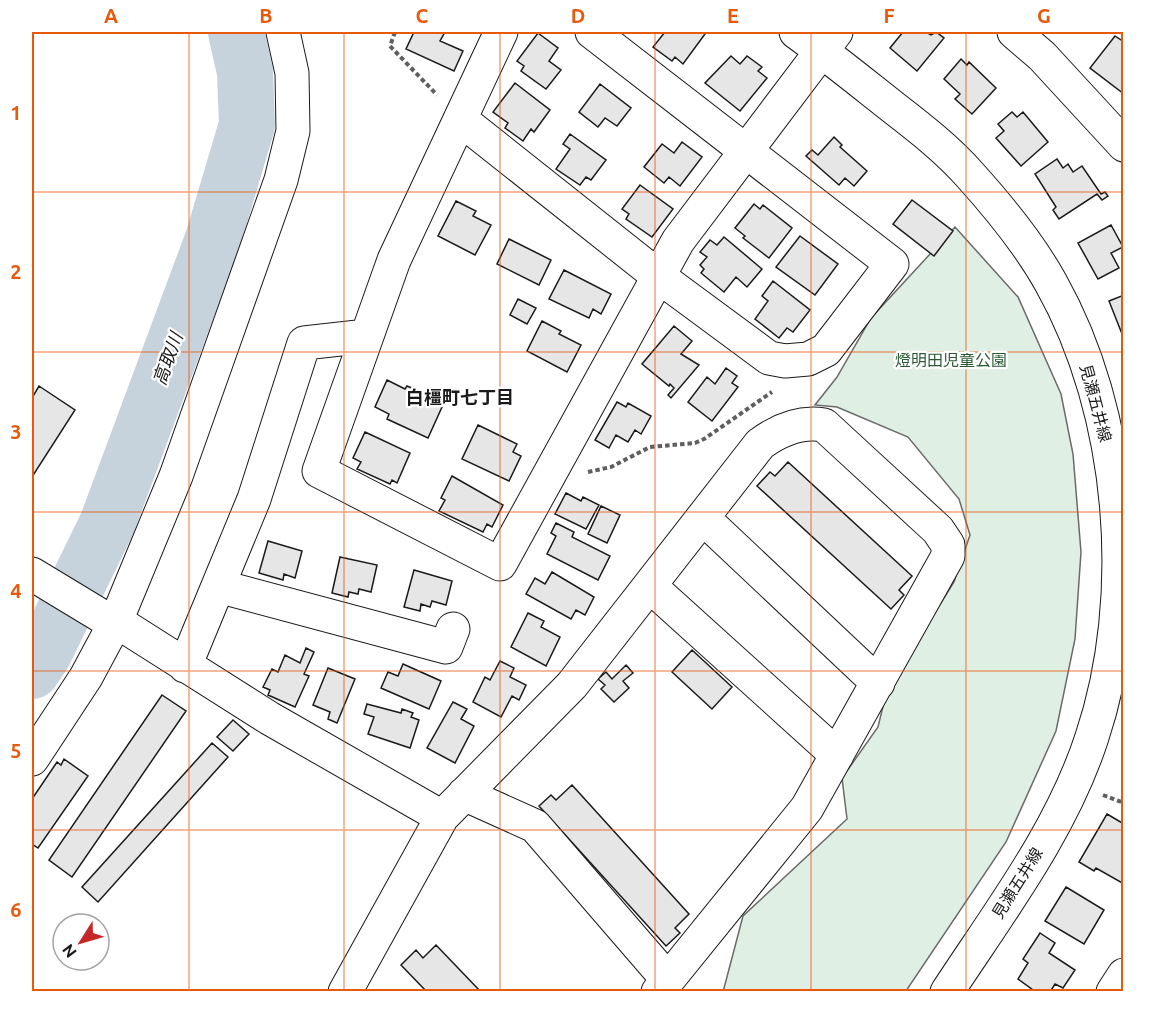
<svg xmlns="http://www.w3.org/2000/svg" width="1155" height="1023" viewBox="0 0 1155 1023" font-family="Ubuntu,'Noto Sans JP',sans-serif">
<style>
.green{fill:#e0efe3;stroke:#6a6a6a;stroke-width:1.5}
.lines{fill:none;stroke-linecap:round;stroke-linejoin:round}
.river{stroke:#c6d2dc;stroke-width:56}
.building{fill:#e6e6e6;stroke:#1a1a1a;stroke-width:1.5}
.minor-casing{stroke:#1a1a1a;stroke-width:35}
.major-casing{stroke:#1a1a1a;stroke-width:35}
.path{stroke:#5f5f5f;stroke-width:4;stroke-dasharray:4.5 3;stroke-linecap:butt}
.minor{stroke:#fff;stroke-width:33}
.major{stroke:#fff;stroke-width:33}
.grid{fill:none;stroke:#e8590c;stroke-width:1.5;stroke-opacity:0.55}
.labels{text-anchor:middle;stroke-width:4.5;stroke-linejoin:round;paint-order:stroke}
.park-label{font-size:16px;fill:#2b5a34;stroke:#fff}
.street-label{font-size:16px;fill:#1a1a1a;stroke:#fff}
.water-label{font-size:18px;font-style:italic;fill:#1a1a1a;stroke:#fff}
.neighbourhood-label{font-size:18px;font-weight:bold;fill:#1a1a1a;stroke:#fff}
.neatline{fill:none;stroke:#e8590c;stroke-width:2}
.grid-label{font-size:20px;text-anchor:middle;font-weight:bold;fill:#e8590c}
</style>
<rect width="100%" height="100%" fill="#fff"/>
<!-- green -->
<path class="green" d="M955,227L1018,297L1061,394L1073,454L1081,552L1075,639L1056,731L1006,842L906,991L723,992L743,916L847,819L842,778L878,727L887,690L954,582L970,535L959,499L908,437L837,407L815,405L837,377L871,318Z"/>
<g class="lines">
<!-- river -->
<path class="river" d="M32,671L44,653L107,524L213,239L247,125L245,72L236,32"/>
</g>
<!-- building -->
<path class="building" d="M414,32H445L440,41L463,51L454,71L406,49Z
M665,32H701L705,34L683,64L675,57L672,61L653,47Z
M903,32H926L931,35L936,32L944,38L917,71L890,48Z
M538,33L558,48L549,61L561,70L546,89L521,71L524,66L517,61Z
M1115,36L1124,42V94L1090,68Z
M731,56L740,64L747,56L762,67L758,71L767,78L740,111L705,83Z
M961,59L967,65L969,62L996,88L972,114L955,99L960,94L944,79Z
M515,83L550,110L534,132L531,129L523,141L505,128L508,123L493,112Z
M600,84L631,108L617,126L605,118L598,127L579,112Z
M1012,112L1017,117L1023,112L1048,142L1021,166L996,138L1004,131L998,124Z
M570,134L606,160L591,180L586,177L580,185L556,169L570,149L563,144Z
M834,137L842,145L840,147L867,171L854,186L845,178L839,185L806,156L812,150L818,155Z
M682,142L702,157L680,186L669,177L664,183L644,167L662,144L674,153Z
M1057,159L1063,168L1068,164L1073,172L1082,166L1101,194L1105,192L1108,196L1102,200L1097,194L1059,219L1053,210L1056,207L1035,174Z
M640,185L673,209L652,237L626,219L629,214L622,209Z
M912,200L953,231L934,256L893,224Z
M456,201L476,211L473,216L491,225L475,255L438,236Z
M754,204L760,209L763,205L792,228L769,258L743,238L745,236L735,228Z
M1111,225L1123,247L1111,253L1119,268L1098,279L1078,243Z
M800,236L838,264L815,295L776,267Z
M724,237L762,269L747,287L736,277L724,292L701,273L704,269L700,265L707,257L700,252L710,240L717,245Z
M509,239L551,260L539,285L497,264Z
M564,270L611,294L601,314L593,309L589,318L549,299Z
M773,281L810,310L793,332L787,328L779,338L755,319L768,301L762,296Z
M1124,295V339L1109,301Z
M518,299L536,308L527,324L510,315Z
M542,321L561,331L559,334L581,345L567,372L527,351Z
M674,326L692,341L681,354L699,365L671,398L668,395L674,388L670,384L669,386L642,364Z
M726,368L737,376L732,383L738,387L712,421L688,402L707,377L715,384Z
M387,380L405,389L407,386L421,392L419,396L442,407L428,438L387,419L389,414L375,407Z
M39,386L75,410L32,477V398Z
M617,402L626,407L628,403L651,416L641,434L635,430L628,442L616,435L609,448L595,440Z
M478,425L517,444L513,452L521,456L509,481L462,459Z
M365,432L410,453L397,483L392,480L390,484L357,469L361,462L353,458Z
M788,462L912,576L899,590L904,595L891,609L757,486L770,472L775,476Z
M452,476L503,505L492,527L487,524L483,532L439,511L445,500L441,498Z
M566,493L581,501L583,497L599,505L586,529L555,514Z
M601,506L620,515L607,543L588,534Z
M556,523L574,532L572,537L610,556L598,580L547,554L556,536L551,533Z
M268,541L302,551L295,578L284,574L283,580L259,573Z
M340,557L377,565L371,592L359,589L358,594L349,592L348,597L332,593Z
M414,570L452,581L446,605L432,601L430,607L421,604L420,611L404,607Z
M552,572L594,597L585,615L576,610L571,619L526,594L535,578L545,584Z
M528,613L544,621L541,627L560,637L546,666L511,647Z
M306,648L314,652L304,674L309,676L295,707L268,695L270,690L263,687L272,669L278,672L285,655L300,663Z
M692,650L732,687L712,709L672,672Z
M500,661L514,668L510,677L526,685L519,700L512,696L501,717L473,702L485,677L490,680Z
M403,664L441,681L429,709L381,688L388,672L398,676Z
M626,665L633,673L623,681L629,688L614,702L601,689L605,685L598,679L606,672L612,679Z
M328,668L355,679L337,723L328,719L330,712L313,705Z
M162,695L186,711L72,877L49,860Z
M453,702L467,709L461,719L474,726L455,763L427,748Z
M367,704L401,713L402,709L413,713L411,717L419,720L410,748L368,734L374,717L364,714Z
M233,720L249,734L233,751L217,737Z
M212,743L228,757L98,902L82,887Z
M64,759L88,776L38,848L32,844V799L57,762L61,765Z
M572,785L689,914L675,928L680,933L666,946L539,806L551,795L556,800Z
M1107,814L1124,824V884L1096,868L1094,871L1079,862Z
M1066,887L1104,910L1084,944L1045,921Z
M1040,933L1055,943L1049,953L1075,970L1063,988L1055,984L1050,992H1036L1018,979L1028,963L1023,959Z
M436,945L481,992H427L401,965L416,950L423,958Z"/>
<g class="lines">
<!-- minor casing -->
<g class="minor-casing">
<path id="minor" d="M501,32L394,260L319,471L500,564L678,241L836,32
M1014,32L1042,56L1124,145
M460,119L658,276L769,358L785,361L808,359L826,350L892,264L592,32
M703,518L878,683
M32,574L103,617L116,621L269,718L442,817
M218,586L446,647L453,629
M650,586L837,755
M185,666L254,499L304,343L367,336
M32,759L86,677L116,621L176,476L281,180L293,131L292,73L283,32
M464,794L535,826L668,980
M345,992L442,817L572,685L760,444C779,430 801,421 824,425L938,530L948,545V556L807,808L658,992
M1113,992L1124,975"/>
</g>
<!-- major casing -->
<g class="major-casing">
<path id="major" d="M796,32C829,56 861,82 894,108C920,128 948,150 970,175C998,206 1031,247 1051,283C1124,413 1139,596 1092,737C1062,830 1000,911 947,992"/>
</g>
<!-- path -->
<path class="path" d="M395,32L390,46L437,95
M588,472L611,467L650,447L695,443L704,439L772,392
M1103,795L1124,803"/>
<!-- minor -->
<use href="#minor" class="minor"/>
<!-- major -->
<use href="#major" class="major"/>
</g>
<!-- grid -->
<path class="grid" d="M189,32V992M344,32V992M500,32V992M655,32V992M811,32V992M966,32V992M32,192H1124M32,352H1124M32,512H1124M32,671H1124M32,830H1124"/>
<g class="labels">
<!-- park labels -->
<g class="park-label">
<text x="951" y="366">燈明田児童公園</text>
</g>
<!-- street labels -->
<g class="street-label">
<text transform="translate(1096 403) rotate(75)" y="6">見瀬五井線</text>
<text transform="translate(1017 883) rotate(-58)" y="6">見瀬五井線</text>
</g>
<!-- water labels -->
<g class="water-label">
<text transform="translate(168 359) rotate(-70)" y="6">高取川</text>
</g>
<!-- neighbourhood labels -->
<g class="neighbourhood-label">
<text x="460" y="404">白橿町七丁目</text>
</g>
</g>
<!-- border -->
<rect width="1155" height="1023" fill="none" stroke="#ffffff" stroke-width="66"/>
<!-- north arrow -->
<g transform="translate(81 942) rotate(233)"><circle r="28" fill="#ffffff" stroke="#a3a3a3" stroke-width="1.5"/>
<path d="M0-4.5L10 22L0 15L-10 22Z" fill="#c62828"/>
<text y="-9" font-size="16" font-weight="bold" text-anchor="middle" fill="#1a1a1a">N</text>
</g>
<rect x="33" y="33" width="1089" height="957" class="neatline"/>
<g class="grid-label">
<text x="111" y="23">A</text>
<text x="266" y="23">B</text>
<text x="422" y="23">C</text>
<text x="578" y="23">D</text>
<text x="733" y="23">E</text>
<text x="889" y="23">F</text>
<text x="1044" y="23">G</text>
<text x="16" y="120">1</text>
<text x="16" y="279">2</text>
<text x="16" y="439">3</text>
<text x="16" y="598">4</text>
<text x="16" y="758">5</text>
<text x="16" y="917">6</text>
</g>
</svg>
